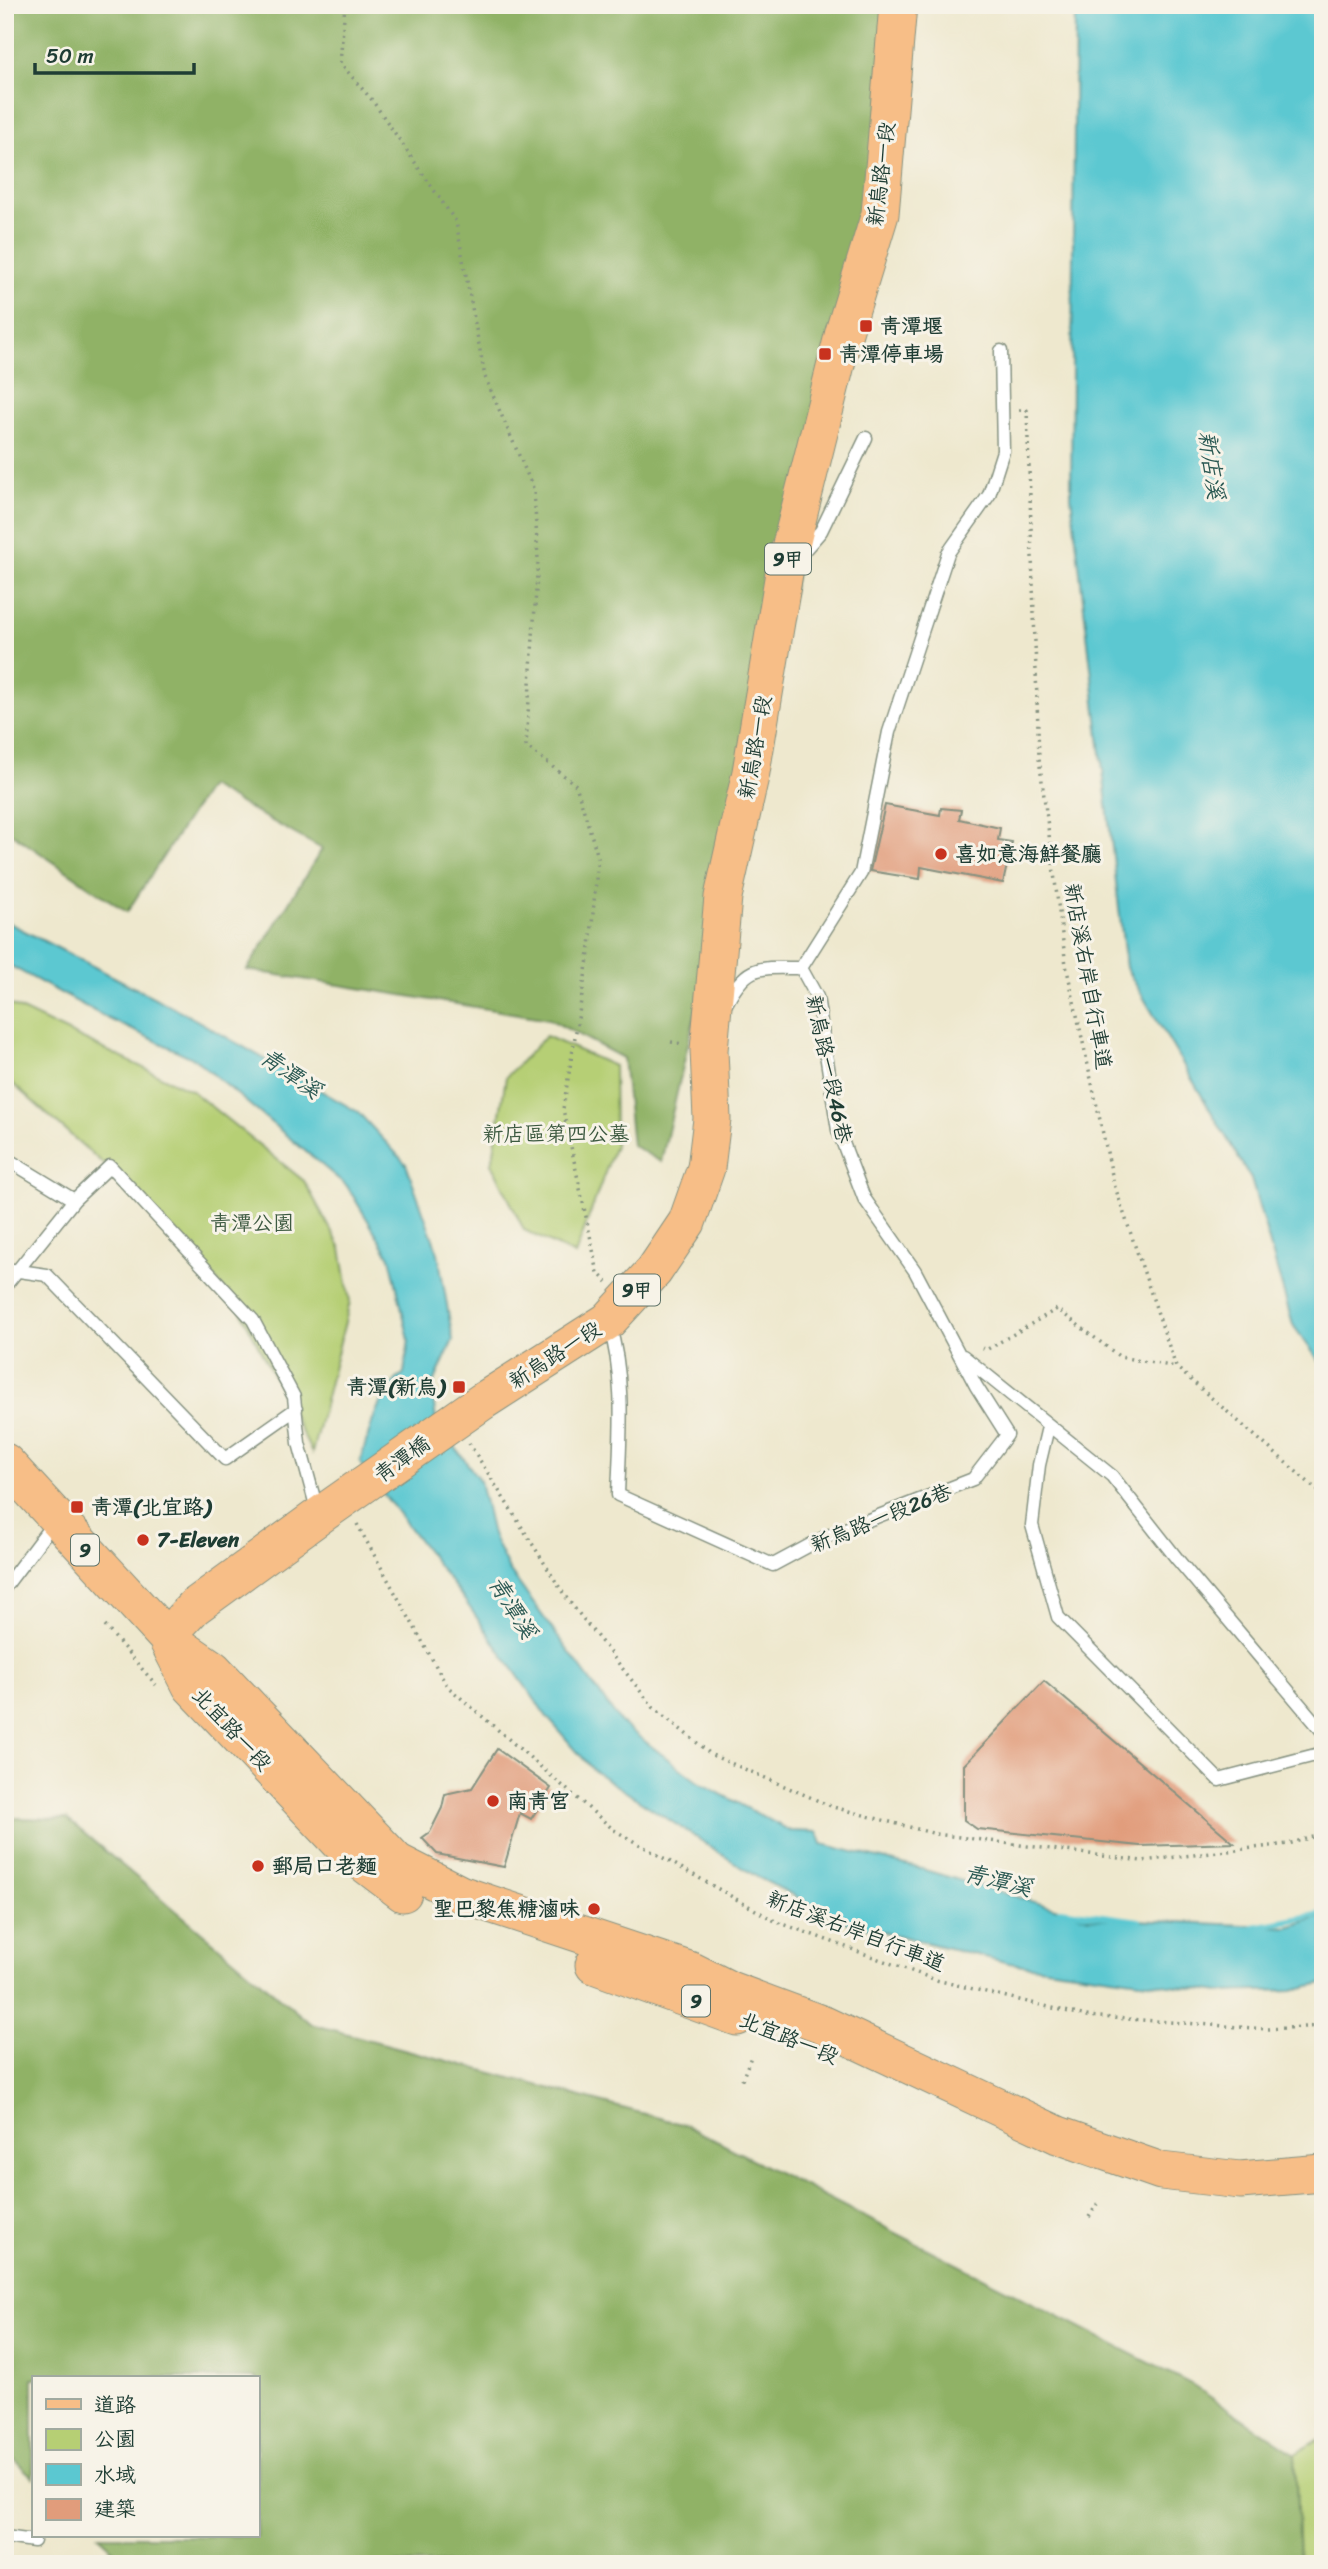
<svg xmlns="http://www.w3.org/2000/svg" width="1328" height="2569" viewBox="0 0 1328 2569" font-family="Sriracha,'LXGW WenKai TC',sans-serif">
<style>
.green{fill:#b6cf74;stroke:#6a8654;stroke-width:2}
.forest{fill:#90b266;stroke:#58784d;stroke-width:2}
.water{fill:#5bc8d1;stroke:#3d8282;stroke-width:2}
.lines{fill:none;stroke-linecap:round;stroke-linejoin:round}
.stream{stroke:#5bc8d1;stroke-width:6}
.building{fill:#e19c7b}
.service-casing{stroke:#869281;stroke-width:15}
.primary-casing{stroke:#869281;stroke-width:39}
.path{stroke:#869281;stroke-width:3.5;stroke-dasharray:2 5;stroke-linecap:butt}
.service{stroke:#fff;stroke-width:12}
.primary{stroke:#f7be87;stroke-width:37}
.poi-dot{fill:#c8321e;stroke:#f7f3e8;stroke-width:2.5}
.labels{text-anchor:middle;stroke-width:6;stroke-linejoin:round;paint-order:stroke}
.shield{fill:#f7f3e8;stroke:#60746a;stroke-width:2}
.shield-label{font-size:19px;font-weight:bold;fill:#1f3d34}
.street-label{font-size:21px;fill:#1f3d34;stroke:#f7f3e8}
.poi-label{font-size:21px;font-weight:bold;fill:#1f3d34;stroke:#f7f3e8;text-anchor:start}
.park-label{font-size:21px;fill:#3d5a41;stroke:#f7f3e8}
.water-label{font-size:23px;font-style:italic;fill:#2b5953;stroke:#f7f3e8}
</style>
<rect width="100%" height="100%" fill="#f7f3e8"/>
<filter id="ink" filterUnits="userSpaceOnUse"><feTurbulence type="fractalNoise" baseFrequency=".0143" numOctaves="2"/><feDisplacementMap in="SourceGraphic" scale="14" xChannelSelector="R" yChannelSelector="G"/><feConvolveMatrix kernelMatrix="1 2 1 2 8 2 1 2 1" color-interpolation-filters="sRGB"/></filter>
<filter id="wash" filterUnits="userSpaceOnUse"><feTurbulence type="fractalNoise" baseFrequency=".00686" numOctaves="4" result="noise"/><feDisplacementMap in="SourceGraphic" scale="28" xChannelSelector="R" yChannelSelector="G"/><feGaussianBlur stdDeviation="1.57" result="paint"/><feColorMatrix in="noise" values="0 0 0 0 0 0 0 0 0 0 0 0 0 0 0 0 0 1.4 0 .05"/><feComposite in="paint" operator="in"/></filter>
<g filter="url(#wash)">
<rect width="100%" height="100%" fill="#eee8ce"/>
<!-- green -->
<path class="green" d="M5,1002L192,1091L304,1181L341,1248L350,1302L312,1453L237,1303L141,1197L5,1077Z
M546,1036L614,1066L615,1145L575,1255L524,1230L492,1164L506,1077Z
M1323,2437V2564H1299L1295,2454Z"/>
<!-- forest -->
<path class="forest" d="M5,5H969V9L886,7L874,236L661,1162L632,1145L623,1058L549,1019L247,970L322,849L209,786L127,912L5,829Z
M5,1818L67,1819L311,2024L685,2125L1191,2384L1295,2454L1299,2564H129L98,2536H257V2378H33V2477L5,2452Z"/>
<!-- water -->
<path class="water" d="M1075,5H1323V1366L1293,1325L1251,1179L1126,968L1071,496Z
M5,921L182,1012L358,1112L406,1164L438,1253L453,1340L432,1387L436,1421L480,1481L492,1535L509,1570L621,1723L698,1782L790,1831L818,1832L822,1844L918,1868L1089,1918L1288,1927L1323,1916V1983L1292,1990L1221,1992L1009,1963L848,1923L757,1877L594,1771L547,1717L463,1598L360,1463C370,1430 376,1395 404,1373L409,1340L390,1257L347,1186L195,1059L107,1018L5,963Z"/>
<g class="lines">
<!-- stream -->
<path class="stream" d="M1060,1910L1139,1921
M1254,1927L1323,1914"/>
</g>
<g id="blocks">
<!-- building -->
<path class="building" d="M885,805L940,815L941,808L961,810L959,819L1000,828L998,840L1012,842L1003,883L921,867L920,879L870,871Z
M1044,1681L1234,1843L1140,1846L977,1829L964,1820V1765Z
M497,1749L551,1788L531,1819L520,1813L504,1867L437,1854L422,1838L430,1832L442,1808L445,1794L472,1788Z"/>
</g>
</g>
<g filter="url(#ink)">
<use href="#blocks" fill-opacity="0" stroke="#869281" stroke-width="2"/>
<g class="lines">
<!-- service casing -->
<g class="service-casing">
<path id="service" d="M801,554L821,531L866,438
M801,968L861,873L889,732L948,553L989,495L1003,451L1001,351
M5,1158L74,1200
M5,1269L47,1275L225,1459L296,1409
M5,1286L74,1200L110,1166L253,1320L294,1397L299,1443L318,1513
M609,1324C626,1380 620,1437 618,1495L773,1565L825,1537L973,1479L1007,1435L976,1386L915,1271L864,1198L838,1130L817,997L801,968C758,968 748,963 726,1004
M963,1356L1112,1476L1178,1560L1323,1732
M1048,1427L1039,1465L1032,1525L1058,1617L1219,1780L1323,1753
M5,1587L54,1522
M5,2537L34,2541"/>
</g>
<!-- primary casing -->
<g class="primary-casing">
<path id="primary" d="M5,1462L166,1637L213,1669L397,1862L460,1894L692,1971L730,1990L824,2025L1058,2135L1161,2171L1240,2180L1323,2173
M166,1637L194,1607L319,1516L483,1401L608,1321L654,1271L687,1222L706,1168L712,1119L709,1050L723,897L751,772L784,573L844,332L880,214L898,5
M168,1641L191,1686L349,1852L403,1893
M594,1965L737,2017"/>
</g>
<!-- path -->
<path class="path" d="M345,5L340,63L372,100L456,222L485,377L534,490L538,559L526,746L576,785L598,857L590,947L563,1109L598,1273L607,1282
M1019,410H1027L1039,758L1066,965L1114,1184L1176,1367L1323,1495
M671,1042L683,1044
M982,1348L986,1350L1057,1309L1120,1357L1176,1367
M469,1443L565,1596L653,1707L712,1755L833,1807L936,1834L1142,1861L1288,1844L1323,1834
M357,1524L447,1686L614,1830L775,1921L936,1980L1086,2016L1268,2029L1323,2026
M105,1626L156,1685
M742,2080L752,2054
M1089,2217L1099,2201"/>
<!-- service -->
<use href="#service" class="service"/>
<!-- primary -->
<use href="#primary" class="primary"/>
</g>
</g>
<!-- markers -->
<g class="poi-dot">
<rect x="859" y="319" width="14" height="14" rx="3.5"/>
<rect x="818" y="347" width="14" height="14" rx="3.5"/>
<circle cx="941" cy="854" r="7"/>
<rect x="452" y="1380" width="14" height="14" rx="3.5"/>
<rect x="70" y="1500" width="14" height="14" rx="3.5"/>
<circle cx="143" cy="1540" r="7"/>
<circle cx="493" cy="1801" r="7"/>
<circle cx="258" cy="1866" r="7"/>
<circle cx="594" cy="1909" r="7"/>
</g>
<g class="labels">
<!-- shield labels -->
<g class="shield">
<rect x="765" y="543.5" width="46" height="31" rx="5"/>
<rect x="614" y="1274.5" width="46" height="31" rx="5"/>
<rect x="71" y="1534.5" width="28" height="31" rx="5"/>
<rect x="682" y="1985.5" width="28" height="31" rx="5"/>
</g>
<g class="shield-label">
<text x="788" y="566">9甲</text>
<text x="637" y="1297">9甲</text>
<text x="85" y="1557">9</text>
<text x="696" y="2008">9</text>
</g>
<!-- street labels -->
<g class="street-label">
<text transform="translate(881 174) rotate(-83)" y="7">新烏路一段</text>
<text transform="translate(755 747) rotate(-80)" y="7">新烏路一段</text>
<text transform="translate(1088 976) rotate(80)" y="7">新店溪右岸自行車道</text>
<text transform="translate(829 1069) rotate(78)" y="7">新烏路一段46巷</text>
<text transform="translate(555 1355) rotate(-33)" y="7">新烏路一段</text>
<text transform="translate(402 1459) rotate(-36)" y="7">青潭橋</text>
<text transform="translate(881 1518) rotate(-22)" y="7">新烏路一段26巷</text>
<text transform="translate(232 1729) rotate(47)" y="7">北宜路一段</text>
<text transform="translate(856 1931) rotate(21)" y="7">新店溪右岸自行車道</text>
<text transform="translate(789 2038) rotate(22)" y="7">北宜路一段</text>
</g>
<!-- poi labels -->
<g class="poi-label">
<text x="880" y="333">青潭堰</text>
<text x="839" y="361">青潭停車場</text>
<text x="955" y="861">喜如意海鮮餐廳</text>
<text x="445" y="1394" text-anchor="end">青潭(新烏)</text>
<text x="91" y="1514">青潭(北宜路)</text>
<text x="157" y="1547">7-Eleven</text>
<text x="507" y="1808">南青宮</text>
<text x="272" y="1873">郵局口老麵</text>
<text x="580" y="1916" text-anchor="end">聖巴黎焦糖滷味</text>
</g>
<!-- park labels -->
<g class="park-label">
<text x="556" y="1141">新店區第四公墓</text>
<text x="252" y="1230">青潭公園</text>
</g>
<!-- water labels -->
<g class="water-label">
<text transform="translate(1212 465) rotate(82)" y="8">新店溪</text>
<text transform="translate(291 1073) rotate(35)" y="8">青潭溪</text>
<text transform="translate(513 1607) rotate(58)" y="8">青潭溪</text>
<text transform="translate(998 1880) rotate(14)" y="8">青潭溪</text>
</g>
</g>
<!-- margin -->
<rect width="1328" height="2569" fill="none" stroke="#f7f3e8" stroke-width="28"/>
<!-- legend -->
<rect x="32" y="2376" width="228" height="161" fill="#f7f3e8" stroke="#a1aaa0" stroke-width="2"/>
<rect x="46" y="2399" width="35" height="10" fill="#f7be87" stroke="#a1aaa0" stroke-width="2"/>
<text x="94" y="2412" font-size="21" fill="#1f3d34">道路</text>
<rect x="46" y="2429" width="35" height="21" fill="#b6cf74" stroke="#a1aaa0" stroke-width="2"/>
<text x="94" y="2446" font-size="21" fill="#1f3d34">公園</text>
<rect x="46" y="2464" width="35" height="21" fill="#5bc8d1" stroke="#a1aaa0" stroke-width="2"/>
<text x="94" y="2482" font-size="21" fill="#1f3d34">水域</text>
<rect x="46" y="2499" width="35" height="21" fill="#e19c7b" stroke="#a1aaa0" stroke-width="2"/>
<text x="94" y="2516" font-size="21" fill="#1f3d34">建築</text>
<!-- scale -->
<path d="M35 63v10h159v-10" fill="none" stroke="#1f3d34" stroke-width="3.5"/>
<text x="46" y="63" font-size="21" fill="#1f3d34" stroke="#f7f3e8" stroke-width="5" paint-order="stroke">50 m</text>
</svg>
